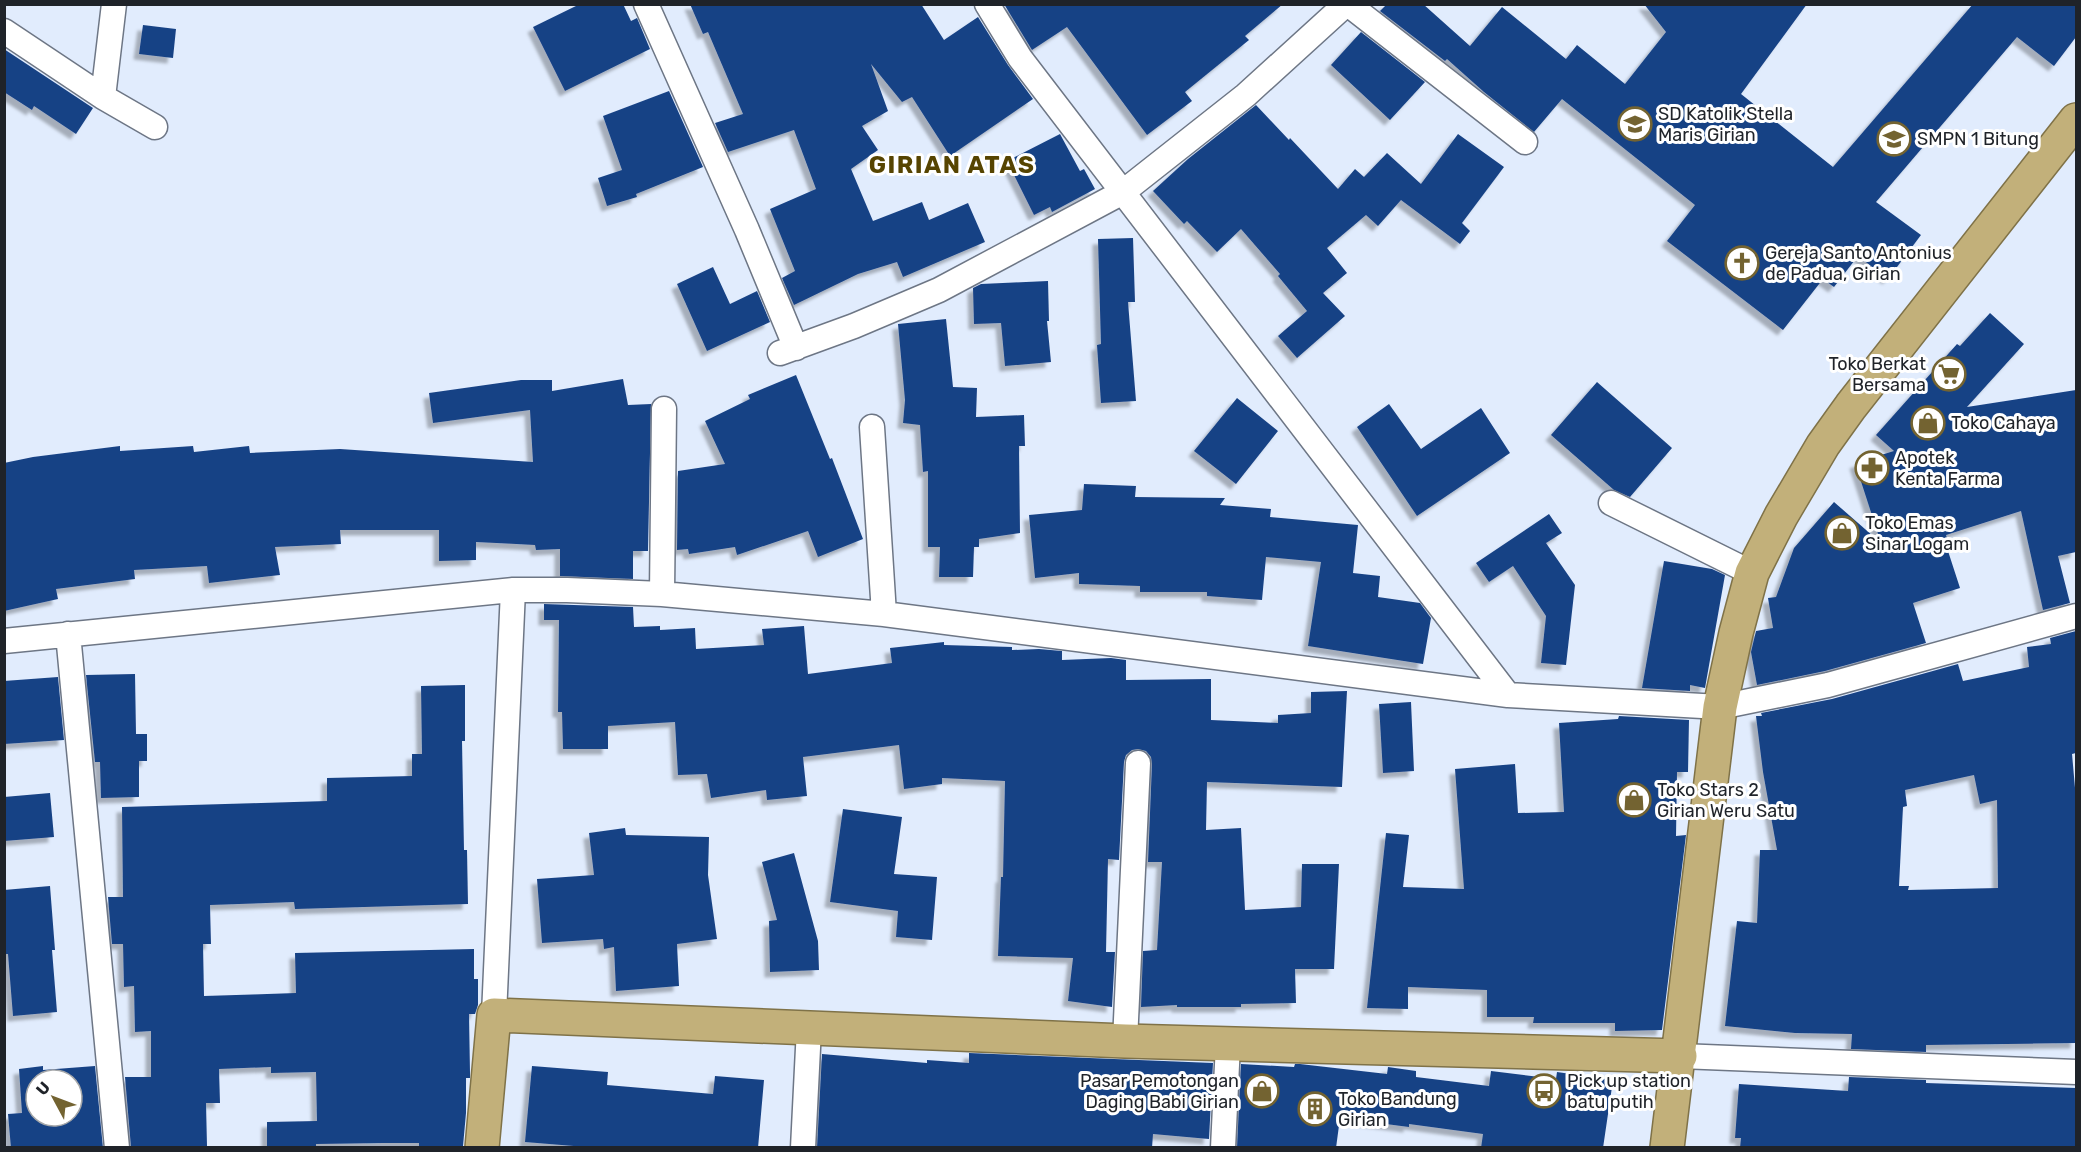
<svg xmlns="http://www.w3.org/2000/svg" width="2081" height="1152" viewBox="0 0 2081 1152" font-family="Rubik,sans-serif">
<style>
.building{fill:#194285;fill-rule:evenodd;filter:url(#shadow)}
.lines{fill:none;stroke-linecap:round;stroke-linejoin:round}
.minor-casing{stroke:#6d7685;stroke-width:27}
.trunk-casing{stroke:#7f7248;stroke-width:36}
.minor{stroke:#fff;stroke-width:24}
.trunk{stroke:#c2b07a;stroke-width:33}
.labels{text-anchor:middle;stroke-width:6;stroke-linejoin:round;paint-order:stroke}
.poi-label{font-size:18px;fill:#1f2329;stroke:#fff;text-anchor:start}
.district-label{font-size:24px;font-weight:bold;letter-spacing:1.5px;fill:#564401;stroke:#fff}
</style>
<defs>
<filter id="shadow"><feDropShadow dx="-5.5" dy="5.5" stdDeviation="1.5" flood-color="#0004"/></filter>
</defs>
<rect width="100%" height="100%" fill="#e1ecfd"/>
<!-- building -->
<path class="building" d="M580,4H623L631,21L637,18L650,49L565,91L533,27Z
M690,4H921L944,40L978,17L1008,65L1033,99L950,156L912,97L902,102L871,64L888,111L862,126L878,150L851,169L873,221L922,202L929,220L968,203L985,242L903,277L897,262L858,274L794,305L782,278L795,271L770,209L816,189L794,130L728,152L715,123L743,114L708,32L703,34Z
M1004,4H1283L1245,36L1249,40L1185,92L1192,101L1147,135L1067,27L1032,50Z
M1387,4H1423L1470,46L1502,7L1566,59L1577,45L1625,84L1666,32L1644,4H1807L1741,94L1833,167L1973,4H2076V37L2054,66L2017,37L1876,202L1921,235L1888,279L1858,256L1834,287L1823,279L1783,330L1667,241L1695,205L1562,99L1534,132L1484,92L1447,59L1445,61L1380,11Z
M143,25L176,29L173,58L139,54Z
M1361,32L1425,82L1390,120L1331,65Z
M4,49L93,108L76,134L34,106L32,110L4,92Z
M669,91L703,167L636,194L637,197L607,206L598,178L622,170L603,116Z
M1256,105L1289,140L1290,138L1338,189L1355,169L1364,177L1387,153L1421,184L1458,134L1504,167L1462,223L1470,231L1460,244L1401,200L1378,226L1366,215L1327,248L1347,273L1323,293L1345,316L1297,358L1278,336L1307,311L1278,276L1280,274L1241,229L1217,252L1187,221L1184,224L1153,191L1188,159Z
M1060,134L1080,171L1084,169L1095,189L1052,212L1050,207L1034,215L1007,161Z
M1133,238L1135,302H1128L1136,401L1101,403L1097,345L1101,344L1098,239Z
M713,267L730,304L757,291L770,322L707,351L677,284Z
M1048,281L1049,321H1047L1051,362L1005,366L1001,323L974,324L973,288L981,284Z
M1990,313L2024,344L1967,407L2076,390V552L2058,556L2070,603L2043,610L2021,511L1946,535L1951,551H1948L1960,588L1913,603L1926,643L1825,671L1757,685L1751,652L1756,631L1773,628L1768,598L1776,597L1794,548L1834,502L1881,543L1855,463L1894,451L1876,435L1957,344L1960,346Z
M946,319L953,387L977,388L976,417L1024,415L1025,446H1019L1020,533L979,539V547H974L973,577H939L940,547H928V471L923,472L920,425L903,423L905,400L898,324Z
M796,375L830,459L832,458L863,539L818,557L808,531L737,555L735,547L689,554L688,549L677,550L678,471L725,464L705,421L750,399L748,395Z
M623,379L628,405L651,404L648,551H633V579L560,576V549L536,550L535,545L476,542V560L439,561V530H340L341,544L275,547L280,575L209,583L207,566L134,570L135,579L56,589L58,599L4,611V463L33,457L120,446V451L193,446L194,452L249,446L250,453L340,449L533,462L530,410L433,423L429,393L521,380H552V391Z
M1597,382L1672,448L1630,497L1614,490L1551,435Z
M1237,398L1278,431L1236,484L1194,451Z
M1389,404L1421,449L1481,408L1510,453L1417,516L1357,427Z
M1084,484L1136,486L1135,497L1225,498L1220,505L1271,509L1270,517L1358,525L1353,573L1380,576L1378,597L1420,603L1431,618L1423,664L1308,646L1321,562L1266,557L1262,600L1207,596V592H1140V586L1079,584V573L1035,578L1029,515L1082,510Z
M1549,514L1562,533L1546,543L1575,585L1566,665L1541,663L1546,616L1513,566L1489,582L1476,563Z
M1664,561L1712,569L1725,575L1705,688L1690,685V691L1642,688Z
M544,604L633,607L634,627L660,626V630L695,628L696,649L764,645L762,629L804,626L808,674L892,663L890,648L944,642V645L1012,647V650L1039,649L1062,651V660L1111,658L1126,660V680L1211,679V720L1278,723V715L1311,713V692L1347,691L1342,787L1207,782L1206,830L1241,828L1245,910L1301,907L1302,864H1339L1334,969H1295L1296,1003L1241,1004V1007H1177V1005L1141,1007L1143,951L1157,950L1162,862H1148L1152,764L1151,757L1146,751L1138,749L1132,750L1126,755L1124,762L1119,860L1108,859L1106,952H1115L1112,1007L1068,1001L1073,958L998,956L1001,877H1003L1005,781L942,778V784L904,789L899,745L803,757L807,796L767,800L766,790L711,798L707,774L678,775L675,722L608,726V749H563L562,712H558L559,620H544Z
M2076,631V753L2072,754L2076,799V1043L1926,1045V1052L1851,1049L1852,1034L1795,1033L1725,1026L1737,921L1757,923L1760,850H1777L1763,772L1756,716H1762L1761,713L1832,699L1958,664L1963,681L2029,667L2027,647L2051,644L2050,638ZM1974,775L1980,804L1997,800L1998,888L1908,890L1909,886H1899L1903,807L1907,806L1905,790Z
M135,674L136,734H147V761H139V797L101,798L100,762H95L86,675Z
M58,677L64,740L4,744V681Z
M465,685V741H462L464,850H467L468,904L295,909L294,902L210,905L211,944H203L204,996L296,993L295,953L474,949V979H478V1005L475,1014H469L470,1073V1078H466V1113L463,1146L419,1147V1143H382L316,1144V1148H267V1122L317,1121L316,1072L271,1073V1067L219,1069L220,1103H206L207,1146L131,1147L125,1077H151V1031L135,1032L134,986L124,987L123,944H112L108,897H123L122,807L327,801V778L412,776V754H422L421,686Z
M1411,702L1414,771L1383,773L1379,704Z
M1619,716L1689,720L1688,772H1677L1676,836L1686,835L1662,1030L1615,1031V1023H1533L1534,1017H1487V990L1408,987V1009L1367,1008L1386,833L1409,835L1403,887L1464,889L1455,769L1515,764L1518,813L1564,812L1559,723L1618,719Z
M50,793L54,837L4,841V797Z
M843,809L902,817L894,874L937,877L932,940L896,937L898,911L830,902Z
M625,828L626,835L709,837L708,875L717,939L677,944L679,986L616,991L614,947L604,949L603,939L542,943L537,879L594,875L589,833Z
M794,853L818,941L819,970L770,972L769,921L777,920L762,862Z
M50,886L55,950H52L57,1012L13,1016L8,954H4V890Z
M969,1053L1213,1063L1209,1139L1153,1134L1152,1148H817L822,1054L927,1063V1060L969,1063Z
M1241,1064L1294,1067L1295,1064H1300L1387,1074L1388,1067L1416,1071V1077L1489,1086L1491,1071L1556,1079L1557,1072L1613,1080L1603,1148H1481L1483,1134L1409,1124V1127L1340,1118L1336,1148H1237Z
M43,1066V1070L95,1066L103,1148H11L8,1114L22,1113L19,1069ZM36,1080H72V1116H36Z
M532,1066L608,1072L607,1085L713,1094L715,1076L764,1080L758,1148H598L525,1142Z
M1849,1077L1926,1080V1083L2076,1088V1148H1740L1741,1138H1735L1739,1084L1848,1091Z"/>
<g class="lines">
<!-- minor casing -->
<g class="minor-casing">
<path id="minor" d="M646,4L747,230L796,348
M987,4L1020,58L1508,695
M1348,4L1525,142
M4,31L103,97L155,127
M103,97L114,4
M780,353L854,326L939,290L1123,192L1246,95L1346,4
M872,427L884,614
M1611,503L1752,573
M662,594L664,409
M68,634L117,1148
M4,641L513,590H567L662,594L884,614L1508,695L1720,707L1828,685L2076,616
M494,1015L513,590
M1125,1041L1138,763
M1680,1056L2076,1072
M803,1148L809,1028
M1223,1148L1228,1044"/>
</g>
<!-- trunk casing -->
<g class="trunk-casing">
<path id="trunk" d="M482,1148L494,1015L1125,1041L1680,1056
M1667,1148L1720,707L1736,633L1752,573L1781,516L1823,445L1851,406L2076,120"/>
</g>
<!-- minor -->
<use href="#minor" class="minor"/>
<!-- trunk -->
<use href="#trunk" class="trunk"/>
</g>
<!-- icons -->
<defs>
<g id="school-ring" transform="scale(1.725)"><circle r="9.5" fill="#fff" stroke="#736331" stroke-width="1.5"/><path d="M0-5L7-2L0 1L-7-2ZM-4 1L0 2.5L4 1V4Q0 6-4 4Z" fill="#736331"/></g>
<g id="church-ring" transform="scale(1.725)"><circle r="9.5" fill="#fff" stroke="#736331" stroke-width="1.5"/><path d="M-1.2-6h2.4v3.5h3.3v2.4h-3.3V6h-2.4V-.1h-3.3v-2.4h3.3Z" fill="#736331"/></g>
<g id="supermarket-ring" transform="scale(1.725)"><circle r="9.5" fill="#fff" stroke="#736331" stroke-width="1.5"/><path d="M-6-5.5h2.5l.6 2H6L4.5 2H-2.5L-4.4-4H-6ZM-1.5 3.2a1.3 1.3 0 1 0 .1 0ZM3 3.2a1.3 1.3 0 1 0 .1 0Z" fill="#736331"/></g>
<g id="shop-ring" transform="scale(1.725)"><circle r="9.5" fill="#fff" stroke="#736331" stroke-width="1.5"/><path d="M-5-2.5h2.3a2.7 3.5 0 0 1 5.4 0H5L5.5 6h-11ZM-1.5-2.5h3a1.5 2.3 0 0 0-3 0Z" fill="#736331"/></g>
<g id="pharmacy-ring" transform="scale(1.725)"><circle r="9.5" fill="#fff" stroke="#736331" stroke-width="1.5"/><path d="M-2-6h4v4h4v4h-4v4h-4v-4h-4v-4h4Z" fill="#736331"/></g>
<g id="bus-ring" transform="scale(1.725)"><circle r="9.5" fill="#fff" stroke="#736331" stroke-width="1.5"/><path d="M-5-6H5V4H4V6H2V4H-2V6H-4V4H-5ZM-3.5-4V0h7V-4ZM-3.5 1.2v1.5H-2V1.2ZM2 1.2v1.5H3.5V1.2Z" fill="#736331"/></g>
<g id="building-ring" transform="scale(1.725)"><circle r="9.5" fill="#fff" stroke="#736331" stroke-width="1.5"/><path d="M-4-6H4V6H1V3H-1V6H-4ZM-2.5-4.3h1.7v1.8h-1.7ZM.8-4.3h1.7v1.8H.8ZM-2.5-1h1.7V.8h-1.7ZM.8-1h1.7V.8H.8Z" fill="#736331"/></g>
</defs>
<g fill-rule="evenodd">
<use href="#school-ring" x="1635" y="124"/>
<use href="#school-ring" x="1894" y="139"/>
<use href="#church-ring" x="1742" y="263"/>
<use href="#supermarket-ring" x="1949" y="374"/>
<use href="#shop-ring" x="1928" y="423"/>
<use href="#pharmacy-ring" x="1872" y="468"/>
<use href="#shop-ring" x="1842" y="533"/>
<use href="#shop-ring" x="1634" y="800"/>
<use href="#shop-ring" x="1262" y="1091"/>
<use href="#bus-ring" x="1544" y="1091"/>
<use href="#building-ring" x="1315" y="1109"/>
</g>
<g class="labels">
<!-- poi labels -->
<g class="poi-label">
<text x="1658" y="120">SD Katolik Stella<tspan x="1658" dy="21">Maris Girian</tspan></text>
<text x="1917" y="145">SMPN 1 Bitung</text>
<text x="1765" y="259">Gereja Santo Antonius<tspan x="1765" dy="21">de Padua, Girian</tspan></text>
<text x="1926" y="370" text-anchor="end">Toko Berkat<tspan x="1926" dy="21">Bersama</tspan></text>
<text x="1951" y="429">Toko Cahaya</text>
<text x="1895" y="464">Apotek<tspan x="1895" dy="21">Kenta Farma</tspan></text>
<text x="1865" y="529">Toko Emas<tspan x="1865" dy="21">Sinar Logam</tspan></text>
<text x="1657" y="796">Toko Stars 2<tspan x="1657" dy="21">Girian Weru Satu</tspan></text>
<text x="1239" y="1087" text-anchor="end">Pasar Pemotongan<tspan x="1239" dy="21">Daging Babi Girian</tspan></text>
<text x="1567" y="1087">Pick up station<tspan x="1567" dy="21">batu putih</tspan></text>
<text x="1338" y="1105">Toko Bandung<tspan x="1338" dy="21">Girian</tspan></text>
</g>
<!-- district labels -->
<g class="district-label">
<text x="952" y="173">GIRIAN ATAS</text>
</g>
</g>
<!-- border -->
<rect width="2081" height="1152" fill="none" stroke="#1f2329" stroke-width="12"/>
<!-- north arrow -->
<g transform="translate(54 1098) rotate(311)"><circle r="28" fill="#ffffff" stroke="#a5a7a9" stroke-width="1.5"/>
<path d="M0-4.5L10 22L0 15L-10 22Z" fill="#736331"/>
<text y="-9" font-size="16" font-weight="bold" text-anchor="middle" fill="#1f2329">U</text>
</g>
</svg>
